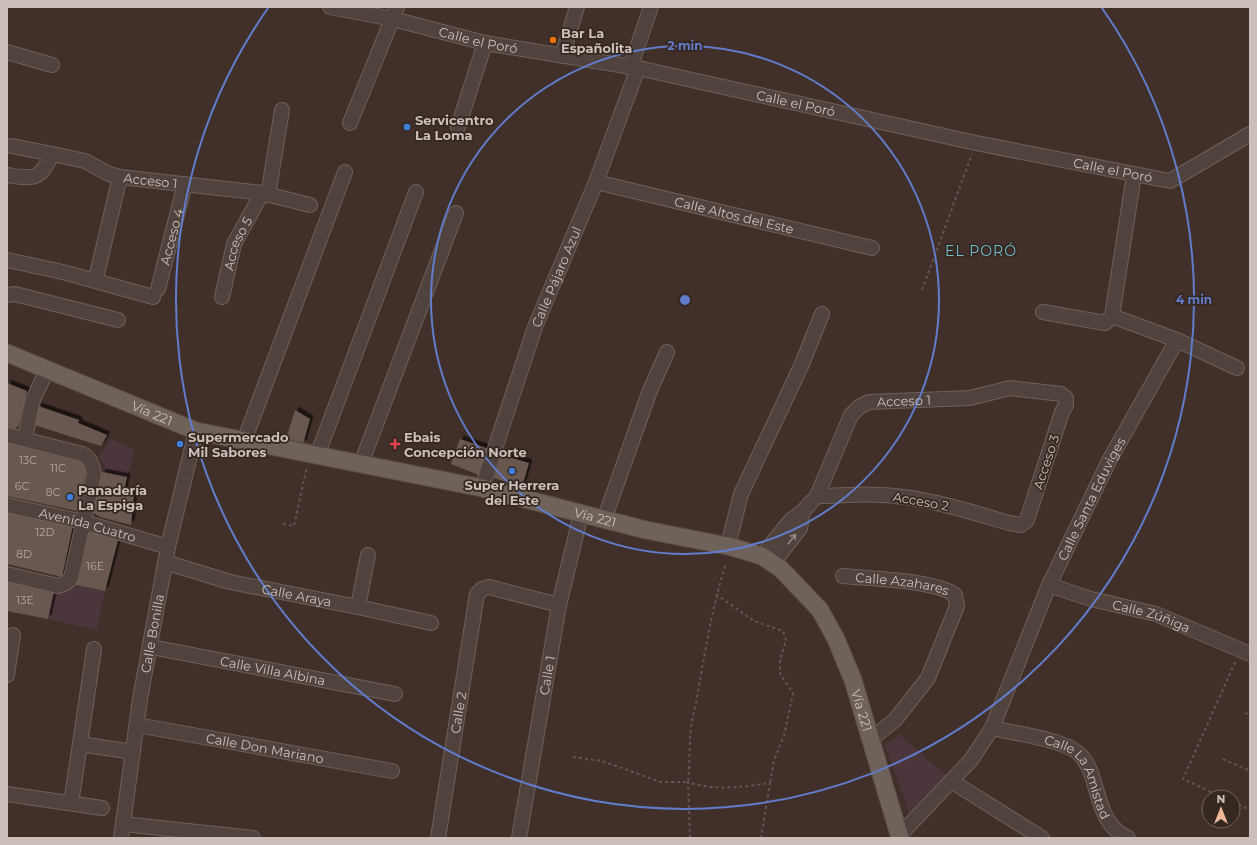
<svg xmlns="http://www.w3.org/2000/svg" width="1257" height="845" viewBox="0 0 1257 845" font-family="Montserrat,sans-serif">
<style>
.green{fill:#4d353c}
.building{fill:#68584f;filter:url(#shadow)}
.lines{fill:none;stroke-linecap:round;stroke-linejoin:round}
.minor-casing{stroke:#6d615a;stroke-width:16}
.major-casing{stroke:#594d46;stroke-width:19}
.path{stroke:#665355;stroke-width:2;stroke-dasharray:3 3;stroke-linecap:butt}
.minor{stroke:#50433d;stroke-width:14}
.major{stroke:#6f625b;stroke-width:17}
.oneway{stroke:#938881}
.ring{fill:none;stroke:#627ccc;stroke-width:2}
.food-dot{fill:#e8710a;stroke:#352821;stroke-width:1.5}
.shop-dot{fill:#3f7fe0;stroke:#352821;stroke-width:1.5}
.health-dot{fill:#e0444e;stroke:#352821;stroke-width:1.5}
.labels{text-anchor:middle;stroke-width:3.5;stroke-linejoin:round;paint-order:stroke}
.number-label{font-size:11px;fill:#b2a69e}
.poi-label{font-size:13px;font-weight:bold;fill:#cac0b9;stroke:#352821;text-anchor:start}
.street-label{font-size:13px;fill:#cac0b9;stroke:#352821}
.neighbourhood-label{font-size:14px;letter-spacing:1px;fill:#71bbcd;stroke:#352821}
.centre{fill:#627ccc;stroke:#352821;stroke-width:2}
.ring-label{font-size:12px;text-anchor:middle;font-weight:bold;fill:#627ccc;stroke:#352821;stroke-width:3.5;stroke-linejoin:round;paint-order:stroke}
</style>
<defs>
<filter id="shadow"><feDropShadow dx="3.5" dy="-3.5" stdDeviation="0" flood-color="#0009"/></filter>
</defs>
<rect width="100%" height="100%" fill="#403029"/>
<!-- green -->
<path class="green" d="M111,439L135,450L127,477L102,472L105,467L99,456Z
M71,585L105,591L97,630L48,619L54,591Z
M900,735L948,777L912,821L885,745Z"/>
<!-- building -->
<path class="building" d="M7,383L27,391L19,425L13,431L7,429Z
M38,406L79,420L78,423L107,435L101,446L34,425Z
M295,410L310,419L303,444L286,439Z
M460,439L489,449L479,475L451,464Z
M7,442L86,460L88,464L77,511L7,496Z
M501,455L529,463L522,487L494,478Z
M102,472L127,477L124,491L134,494L131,525L100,517L92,512Z
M7,511L73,525L62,577L7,564Z
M94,530L119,536L105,591L76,585L86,535Z
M7,581L54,591L48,619L7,611Z"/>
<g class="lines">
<!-- minor casing -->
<g class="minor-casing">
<g id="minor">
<path id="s1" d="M330,7L393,19L485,43L638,68L976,143L1170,181L1250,134"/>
<path d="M7,52L52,65"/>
<path d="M562,56L577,7"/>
<path d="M630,68L651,7"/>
<path d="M350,123L397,7"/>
<path d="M458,127L485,43"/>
<path d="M12,146L52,154"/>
<path id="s2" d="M7,175C35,179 39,181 52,154L85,161L109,174L120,177L262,193L310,205"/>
<path id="s3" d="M596,182L872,248"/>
<path d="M268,195L282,110"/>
<path d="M7,260L63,272L153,297"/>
<path d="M97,274L120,177"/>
<path id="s4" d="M158,289L185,184"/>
<path d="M7,295L15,294L118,320"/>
<path id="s5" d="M222,297L234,244L262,193"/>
<path d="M1043,312L1105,323L1112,316"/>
<path d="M1177,340L1237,368"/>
<path d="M7,435L82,454C91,458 92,465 94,474L71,578L66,583L58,586L7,574"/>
<path d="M25,439L32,402L47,370"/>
<path d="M244,441L345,172"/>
<path d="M317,456L416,192"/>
<path d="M361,464L456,213"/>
<path id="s6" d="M482,488L535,327L596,182L638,68"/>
<path id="s7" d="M7,505L83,522L168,547"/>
<path d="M604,520L649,393L667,352"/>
<path d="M728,546L741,494L802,364L822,314"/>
<path id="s8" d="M762,556L790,521L803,511L817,496L851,415L859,407L869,402L970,398L1010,388L1061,394L1066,398V405L1062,412L1027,520L1021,525L1009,523C968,511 925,497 882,495C860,493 839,496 817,496"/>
<path id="s9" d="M165,562L230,582L358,607L431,623"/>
<path d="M773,563L800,528L803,511"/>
<path id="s10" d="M843,576C870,579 936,580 955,595L957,606L928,678L895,720L871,739"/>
<path id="s11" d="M1049,585L1091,599L1156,614L1250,654"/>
<path d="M358,607L368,555"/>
<path id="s12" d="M151,647L395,694"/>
<path d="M94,649L80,744L133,752"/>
<path d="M7,675L13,635"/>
<path id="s13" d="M137,725L392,771"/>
<path id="s14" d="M992,728C1013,733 1060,739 1077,752C1102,772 1091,821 1128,838"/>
<path d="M951,781L1042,838"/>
<path d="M7,794L102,808"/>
<path d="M71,803L80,744"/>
<path d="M123,824L253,838"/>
<path id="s15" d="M899,836L971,760L992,728L1049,585L1110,459L1177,340L1112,316L1134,175"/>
<path id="s16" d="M121,838L140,699L168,547L196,431"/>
<path id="s17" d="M438,838L477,594L482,589L489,587L559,605"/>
<path id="s18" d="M519,838L559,605L581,514"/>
</g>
</g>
<!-- major casing -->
<g class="major-casing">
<g id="major">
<path id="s19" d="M7,353L196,431L482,488L646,530L728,546L762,556L781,569L820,610L836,639L853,680L900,838"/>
</g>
</g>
<!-- path -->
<path class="path" d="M922,290L972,154
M283,524L294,526L307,466
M716,594L754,621L783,631L786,640L780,660V674L793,693L784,736L774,760L770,783
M1245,713L1250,715
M573,757L602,761L661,782H688C690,764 689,745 691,727C692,717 696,707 697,697C705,652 712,607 726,563
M1223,759L1250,771
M1222,797L1183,779L1236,660
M1233,802L1250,810
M690,838L688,782C715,791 743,787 770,783L761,838"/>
<!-- minor -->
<use href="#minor" class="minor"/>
<!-- major -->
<use href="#major" class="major"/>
</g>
<!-- one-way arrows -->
<defs><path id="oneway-shaft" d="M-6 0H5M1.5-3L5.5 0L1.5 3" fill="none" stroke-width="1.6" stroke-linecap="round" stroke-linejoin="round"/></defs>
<use class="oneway" href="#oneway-shaft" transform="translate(792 539) rotate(-52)"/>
<!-- distance rings -->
<g class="ring">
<circle cx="685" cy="300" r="254"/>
<path d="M1102 8A509 509 0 1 1 268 8"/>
</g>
<!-- markers -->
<circle class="food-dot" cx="553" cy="40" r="4"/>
<g class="shop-dot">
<circle cx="407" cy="127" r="4"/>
<circle cx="180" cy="444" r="4"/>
<circle cx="512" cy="471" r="4"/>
<circle cx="70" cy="497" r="4"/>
</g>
<path class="health-dot" d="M393 438h4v4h4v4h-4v4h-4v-4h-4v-4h4z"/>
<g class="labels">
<!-- number labels -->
<g class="number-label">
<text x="28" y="464">13C</text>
<text x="58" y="472">11C</text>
<text x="22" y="490">6C</text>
<text x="53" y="496">8C</text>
<text x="45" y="536">12D</text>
<text x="24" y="558">8D</text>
<text x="95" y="570">16E</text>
<text x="25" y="604">13E</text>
</g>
<!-- poi labels -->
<g class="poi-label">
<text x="561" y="38">Bar La<tspan x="561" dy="15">Españolita</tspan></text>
<text x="415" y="125">Servicentro<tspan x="415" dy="15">La Loma</tspan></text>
<text x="188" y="442">Supermercado<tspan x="188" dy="15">Mil Sabores</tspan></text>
<text x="404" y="442">Ebais<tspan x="404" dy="15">Concepción Norte</tspan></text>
<text x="512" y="490" text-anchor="middle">Super Herrera<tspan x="512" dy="15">del Este</tspan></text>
<text x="78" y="495">Panadería<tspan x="78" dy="15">La Espiga</tspan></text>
</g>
<!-- street labels -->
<g class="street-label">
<text dy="5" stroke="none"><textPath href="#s1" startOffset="152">Calle el Poró</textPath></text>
<text dy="5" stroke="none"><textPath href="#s1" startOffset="476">Calle el Poró</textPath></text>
<text dy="5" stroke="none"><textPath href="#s1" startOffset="800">Calle el Poró</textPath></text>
<text dy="5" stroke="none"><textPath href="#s2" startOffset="160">Acceso 1</textPath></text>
<text dy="5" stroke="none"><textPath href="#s3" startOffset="142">Calle Altos del Este</textPath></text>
<text dy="5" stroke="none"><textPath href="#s4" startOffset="54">Acceso 4</textPath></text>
<text dy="5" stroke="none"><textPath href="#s5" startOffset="56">Acceso 5</textPath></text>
<text dy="5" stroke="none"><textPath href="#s6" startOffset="224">Calle Pájaro Azul</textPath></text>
<text dy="5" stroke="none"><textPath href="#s8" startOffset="227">Acceso 1</textPath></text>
<text dy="5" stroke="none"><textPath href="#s19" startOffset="157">Vía 221</textPath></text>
<text transform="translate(1046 462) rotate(-72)" y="5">Acceso 3</text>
<text dy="5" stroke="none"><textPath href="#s15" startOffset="393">Calle Santa Eduviges</textPath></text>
<text transform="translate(921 501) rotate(10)" y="5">Acceso 2</text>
<text dy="5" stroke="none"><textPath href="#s19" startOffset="613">Vía 221</textPath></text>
<text dy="5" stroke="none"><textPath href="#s7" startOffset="83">Avenida Cuatro</textPath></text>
<text dy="5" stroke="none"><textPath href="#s10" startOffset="60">Calle Azahares</textPath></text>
<text dy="5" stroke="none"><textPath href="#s9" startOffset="136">Calle Araya</textPath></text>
<text dy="5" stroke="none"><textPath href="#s11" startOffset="107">Calle Zúñiga</textPath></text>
<text dy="5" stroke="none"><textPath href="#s16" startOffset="207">Calle Bonilla</textPath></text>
<text dy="5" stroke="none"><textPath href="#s12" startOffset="124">Calle Villa Albina</textPath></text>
<text dy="5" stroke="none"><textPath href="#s18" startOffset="165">Calle 1</textPath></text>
<text dy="5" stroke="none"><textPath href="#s19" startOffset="973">Vía 221</textPath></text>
<text dy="5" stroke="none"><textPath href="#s17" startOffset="127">Calle 2</textPath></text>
<text dy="5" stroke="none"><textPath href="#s13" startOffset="130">Calle Don Mariano</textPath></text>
<text dy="5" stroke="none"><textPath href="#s14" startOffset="108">Calle La Amistad</textPath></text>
</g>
<!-- neighbourhood labels -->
<g class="neighbourhood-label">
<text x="981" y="256">EL PORÓ</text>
</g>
</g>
<circle cx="685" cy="300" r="6" class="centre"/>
<g class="ring-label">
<text x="685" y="50">2 min</text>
<text x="1194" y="304">4 min</text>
</g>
<!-- border -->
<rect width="1257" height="845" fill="none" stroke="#cac0b9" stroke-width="16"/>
<!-- north arrow -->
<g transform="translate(1221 809)"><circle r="19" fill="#352821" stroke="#71655e"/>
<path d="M0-3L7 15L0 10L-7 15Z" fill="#efb999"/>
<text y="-6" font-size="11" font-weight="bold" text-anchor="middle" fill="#cac0b9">N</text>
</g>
</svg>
